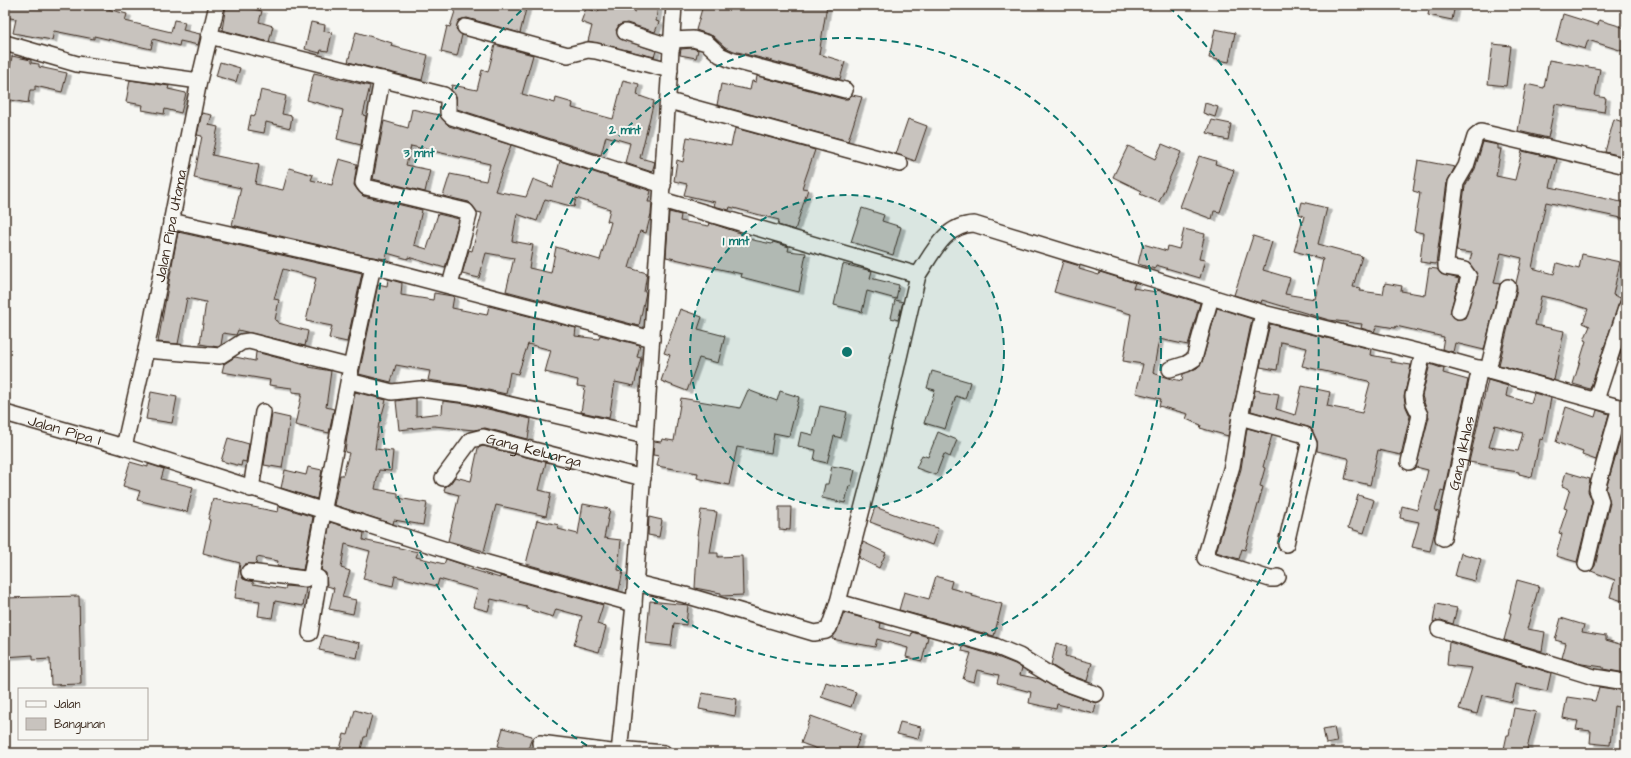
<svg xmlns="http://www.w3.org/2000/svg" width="1631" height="758" viewBox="0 0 1631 758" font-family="'Architects Daughter',sans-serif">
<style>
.building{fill:#c8c3be;stroke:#3b2a1e;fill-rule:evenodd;filter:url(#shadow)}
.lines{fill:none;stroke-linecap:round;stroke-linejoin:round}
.minor-casing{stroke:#3b2a1e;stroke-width:18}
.minor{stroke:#f6f6f2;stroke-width:15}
.ring{fill:none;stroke:#0f766e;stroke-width:2;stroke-dasharray:7 5}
.labels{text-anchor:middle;stroke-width:4;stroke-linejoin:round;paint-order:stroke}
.street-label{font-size:15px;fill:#3b2a1e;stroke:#f6f6f2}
.centre{fill:#0f766e;stroke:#f6f6f2;stroke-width:2}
.ring-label{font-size:12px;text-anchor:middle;font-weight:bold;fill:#0f766e;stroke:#f6f6f2;stroke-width:4;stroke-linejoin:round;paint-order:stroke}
</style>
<defs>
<filter id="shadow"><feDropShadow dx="4.5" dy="2.5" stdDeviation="0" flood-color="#0004"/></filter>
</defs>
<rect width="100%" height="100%" fill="#f6f6f2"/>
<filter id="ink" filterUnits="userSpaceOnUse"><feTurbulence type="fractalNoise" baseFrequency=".025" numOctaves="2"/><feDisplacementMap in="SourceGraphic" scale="8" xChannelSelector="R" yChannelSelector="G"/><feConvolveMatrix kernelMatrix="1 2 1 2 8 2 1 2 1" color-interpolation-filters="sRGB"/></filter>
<g filter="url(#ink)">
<!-- building -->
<path class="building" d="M5,5H101L100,7L127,14L125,21L171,32L174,20L185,22L183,30L200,34V37L198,45L180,41L179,46L153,39L151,49L94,36V39L54,31L52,40L13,33L16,19L5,17Z
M226,5H235L262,11L259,22L273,26L269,42L222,30Z
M457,5H527L520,33L467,18L459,20L456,29L462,35L457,56L441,52L447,26L450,27Z
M601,5H619L635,12L636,5H658L656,21L659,22L655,32L627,23L619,25L616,30L619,38L656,51L654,57L588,41L592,26L581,22L586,8L598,12Z
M703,5H827L819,54L845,62L840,79L734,51L725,47L713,36L696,30Z
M1430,5H1455L1452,20L1428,15Z
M1563,14L1598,25L1599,20L1626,28V52L1588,40L1585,49L1556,41Z
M311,22L325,25L324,31L332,33L328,51L321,50L320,53L305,49Z
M1215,29L1235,33L1229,62L1209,58Z
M356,32L392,43L391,46L428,55L422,80L348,62Z
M1493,44L1511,46L1506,86L1488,84Z
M495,45L533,55L522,94L555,103L556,98L573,103L572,108L613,119L623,80L639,84L637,95L654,101L640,158L655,162L652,172L625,163L630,143L606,136L601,155L457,109L456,96L451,90L452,85L477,90L482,70L488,72Z
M692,48L698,50L696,58L680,55L681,49Z
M12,56L31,60V63L39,64V67L67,73L62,92L35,86V90H30L28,103L5,99Z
M1549,60L1600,69L1595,96L1606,98L1604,112L1555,104L1548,138L1518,131L1526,84L1544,88Z
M220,62L240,68L236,82L216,76Z
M314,73L370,86L363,115L366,116L361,145L337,139L343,110L307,100Z
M757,76L843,99H848L852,95L862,97L848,141L717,105L721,84L750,90L752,81L756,82Z
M130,80L169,86L168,89L186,93L181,113L165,109L164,114L142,110L143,105L126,102Z
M261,90L286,96L282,114L292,116L290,128L266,122L264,133L248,130L251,115L255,116Z
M1205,103L1218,107L1215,117L1203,113Z
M412,109L439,115L449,126L511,145L495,191L526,197L533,179L553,187L560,161L651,191L648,202H652L651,214L646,233L640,231L629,268L647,273L644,292H646L639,326L506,291L514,258L486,253L479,278L462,274L469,250L472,251L482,213L477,212L469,202L443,196L450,174L486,181L490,164L411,146L406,165L430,170L425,192L373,179L384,121L408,128ZM576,198L610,209L607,221L611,222L600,260L556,247L551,273L529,268L533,245L512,241L517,214L537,221L545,199L574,207Z
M202,113L212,115L209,125L218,127L212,155L259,165L255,184L283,190L289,168L313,175L311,180L332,185L339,159L357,164L354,185L359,192L363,196L422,210L414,245L427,249L438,214L459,219L445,268L408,257V259L387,253L386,259L367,256L232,225L241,188L194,178L202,136L197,135Z
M908,119L927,126L915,161L896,154Z
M1614,119L1626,123V157L1605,152Z
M1212,120L1231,124L1228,140L1215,137L1216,135L1207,133Z
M735,128L815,150L802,188L808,189L795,230L778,225L779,220L730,207L729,210L714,206L715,202L684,195L687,184L674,181L677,160L683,162L687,137L731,146Z
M1483,142L1498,145V149H1501L1496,176L1515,180L1522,151L1557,159L1550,187L1626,203V219L1546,202L1532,268L1554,274L1557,263L1579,269L1582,254L1620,262L1613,295L1621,298L1590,389L1573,384L1586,341L1584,340L1590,326L1583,323L1588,309L1559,300L1541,296L1535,325L1564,331L1554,380L1499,365L1517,289L1516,283L1522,258L1501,253L1494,283L1500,284L1484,350L1455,343L1453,352L1442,349L1444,337L1396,326L1395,328L1377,325L1374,332L1361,328L1362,324L1329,320L1262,300L1261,303L1234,295L1253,236L1272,242L1263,270L1290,278L1285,294L1315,299L1323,259L1294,251L1304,216L1299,214L1302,202L1327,208L1318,244L1362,256L1353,287L1361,288L1360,291L1383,294L1385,283L1402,286L1401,291L1425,295L1429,268L1437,269L1441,274L1459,279L1450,313L1456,319L1465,318L1478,276L1469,263L1472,253L1456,251L1465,186L1475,169Z
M1162,144L1181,152L1159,202L1140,194L1142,191L1113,177L1128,146L1155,159Z
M1199,156L1216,161L1215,164L1234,170L1220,212L1214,211L1212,219L1180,207Z
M1418,160L1455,167L1447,182L1436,264L1420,262L1423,233L1414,231L1420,193L1413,191Z
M862,208L884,215L882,221L901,227L893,255L851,242Z
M669,212L681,215L680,221L709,226L710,223L749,236L748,239L772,244L773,242L789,247L788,251L806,253L799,292L741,277L742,274L666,257Z
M1184,229L1205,234L1199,259L1205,260L1200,278L1156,265L1155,269L1138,264L1143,244L1167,251L1168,246L1179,249Z
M178,232L362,273L347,342L329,338L332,326L306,321L316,278L283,269L274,299L279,300L275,320L278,321V323L308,331L305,346L238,330L236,335L223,333L221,345L218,347L200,344L206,302L187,298L178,344L158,342Z
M1063,261L1080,266L1079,269L1099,275L1100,272L1135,283L1133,288L1156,292L1157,290L1200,303L1188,345L1159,339L1153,373L1168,378L1182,381L1183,374L1197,368L1202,362L1217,308L1252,319L1228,436L1200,428L1201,425L1186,419L1188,414L1159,406L1161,399L1136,393L1143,364L1123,361L1131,314L1054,292Z
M843,264L872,271L870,278L899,285L896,299L867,291L862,312L834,305Z
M388,279L402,283L401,295L433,300L434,293L452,296H454L452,308L487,315L489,306L576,328L575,336L599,339L600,335L640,345L637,357L641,358L634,386L615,382L609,418L581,412L585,387L577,386L578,380L545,372L551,350L528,344L518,374L510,372L506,394L470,386L428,380L430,371L396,365L391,382L359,374L378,284L387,286Z
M895,300L903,302L898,320L891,318Z
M680,309L702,317L698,329L725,336L718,363L699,358L687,391L661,381L670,355L664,353Z
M1270,324L1371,349L1370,355L1391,359V362L1411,365L1404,397L1406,407L1410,416L1401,455L1378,450L1370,485L1345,479L1349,460L1348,458L1317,451V441L1311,428L1251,411L1255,390L1279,394L1276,409L1295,415L1302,386L1330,392L1327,406L1362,413L1370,383L1368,381L1302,366L1307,348L1281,342L1277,370L1260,367Z
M1626,337V362L1618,360Z
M256,352L309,366V367L331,371L326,407L334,409L329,433L295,425L302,393L292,392V388L269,385L270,380L222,372L224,364L235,357L255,361Z
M1430,364L1444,369L1443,373L1468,380L1444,491L1441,490L1435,511L1439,512L1430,551L1412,547L1419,522L1400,518L1402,506L1417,510L1425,482L1428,470L1416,467L1429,417L1422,396Z
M932,371L970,382L965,399L956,396L945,429L924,423L935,390L927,388Z
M1488,380L1508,386L1506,396L1531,403L1534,393L1551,398L1543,440L1540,439L1532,477L1519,474V472L1492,468V466L1469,462ZM1495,425L1523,433L1518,451L1489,447Z
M748,390L777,401L780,391L799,397L789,436L774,433L771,453L737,447L729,485L697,478L698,473L657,466L659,456L653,455L654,441L661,442L662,439L674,441L681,398L740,408Z
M151,392L177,397L172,423L146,419Z
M355,392L386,400L380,422H379L375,449L393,451L391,471L379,470L375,489L398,493V498L427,503L423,525L394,520L393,524L334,505L340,475H343L349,453L345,452L347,437Z
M416,398V416L442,413L443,401L466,404L531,419L528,439L485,428L474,430L434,426L399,430L396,401Z
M820,406L847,412L841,438L834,436L827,463L814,460L816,450L798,446L801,432L813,435Z
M1566,407L1595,417L1597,410L1609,414L1596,460L1582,455L1583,452L1556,442Z
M272,414L290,418L282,468L264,465Z
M1626,420V602L1610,597L1615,580L1591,571L1595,566L1610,503L1606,489Z
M1247,428L1272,435L1263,467L1265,468L1260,486L1263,487L1245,550L1242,549L1239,559L1216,552L1241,469Z
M938,432L957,440L950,457L944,454L936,475L916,468L922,455L928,457Z
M228,438L249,444L246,462L242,461L241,466L221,461Z
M483,446L546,462L539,490L551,493L546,516L496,505L484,551L448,541L459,495L444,491L445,487L450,484L455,477L471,481L478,448Z
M130,462L148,467V464L164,469L161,479L193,487L187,512L137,500L140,491L123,486Z
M832,466L855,470L851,486H849L845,503L822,498L825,484H828Z
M308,467L322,470L317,499L281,488L285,470L306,475Z
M1566,472L1590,479L1588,491L1592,501L1577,562L1556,556L1562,534L1559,533L1567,509L1564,508L1570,489L1562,486Z
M1358,495L1374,500L1364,533L1348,528Z
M213,499L278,512L279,506L313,517L303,570L277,566L278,561L257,557L256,564H245L240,571L243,579L253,582V584L285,589L286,586L306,588L303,606L275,601L272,618L258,616L260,601L235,598L240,563L203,553L210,520L208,519Z
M583,504L610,509L604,538L621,540L618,570L623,571L619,590L526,564L537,520L559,525L558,529L578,534Z
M779,507H791L790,530L779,529Z
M875,507L910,520L938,528L932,545L870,522Z
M701,510L717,512L710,553H718V557L742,556L743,595L721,596V593L695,588L698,535H697Z
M649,517L662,520L659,537L648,535Z
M330,522L364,533L363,540L418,552L416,557L444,564L446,559L464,565V567L500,578V576L603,605L597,624L606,627L599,652L574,645L582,616L556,609L553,617L527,609V607L491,599L488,611L473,607L478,590L439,579L437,586L395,576L393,586L363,579L370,551L345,544L341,568L350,571L342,597L356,600L353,614L329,609L334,588L327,586L326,573L321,570Z
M863,542L886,553L879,568L859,558Z
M1461,553L1481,559L1475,581L1455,576Z
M936,576L952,581L950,588L973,594L972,596L1002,604L994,636L899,610L904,592L929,599Z
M1517,580L1539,586L1527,629L1545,632L1542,651L1504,640L1511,613H1509Z
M79,596L81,684L51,685L50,659L33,660V655L5,657V598Z
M650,601L688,605L686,625L674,623L671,646L646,643Z
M1436,604L1457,608L1453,624L1441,620L1433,622Z
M844,613L881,623L880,628L911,636L912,632L928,637L922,661L906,657L908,648L877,639L875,647L832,639L837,631Z
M1561,618L1584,625L1582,632L1606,636V640L1626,646L1625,673L1603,669V667L1582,664L1562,658L1566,643L1555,640Z
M323,635L360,643L357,658L319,650Z
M1449,642L1551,673L1547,691L1516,684L1512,702L1482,695L1477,714L1459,709L1472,668L1447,665Z
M1056,643L1067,646L1065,656L1092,663L1087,681L1064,673L1051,665Z
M963,646L992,655L1015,664L1022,668L1020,675L1040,679L1057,689L1096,703L1094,713L1057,704L1056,709L1029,703L1031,692L997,683L999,675L977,670L974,682L963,679L971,653L962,651Z
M826,682L856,692L851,707L821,697Z
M1599,687L1626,691V709L1614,706L1610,745L1590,743L1591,731L1576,729L1578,721L1563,718L1567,697L1595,701Z
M702,693L737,699L735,716L699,709Z
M1514,708L1536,712L1526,753L1504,749L1507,735H1509Z
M355,710L372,715L366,737H364L360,753H339L344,734L348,735Z
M811,716L861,734L854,753H829L801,743Z
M900,722L921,727L918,739L897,734Z
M1334,727L1337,742L1326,744L1323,729Z
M503,728L532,736L527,753H520L498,746Z"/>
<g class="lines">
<!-- minor casing -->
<g class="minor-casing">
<g id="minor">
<path d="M465,27L568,55L588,50L596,51L670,70"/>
<path d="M625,32L672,47"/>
<path d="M209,36L444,95L448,99V113L452,117L663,185"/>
<path d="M672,40L693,39L707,43L720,55L731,60L845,90"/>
<path d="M5,43L77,64L199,81"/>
<path d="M382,79L363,183L366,187L466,211L469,215L450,285"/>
<path d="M669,101L900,164"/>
<path d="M662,200L918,275C933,253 944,225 974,224L1263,313L1423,353L1626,409"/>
<path d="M171,221L373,266L652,339"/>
<path d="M1459,311L1469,277L1464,270L1446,267V262L1456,183L1466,166L1475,137L1481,132L1626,166"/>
<path d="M1263,313L1240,417L1305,435L1309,444L1286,544"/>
<path d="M146,350L220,356L242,342L249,341L351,367L311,576L305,579L249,572"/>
<path d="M351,367L373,266"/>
<path d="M1170,369L1186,364L1194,359L1211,297"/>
<path d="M1488,370L1508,287"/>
<path d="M349,381L392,392L420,389L468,395L645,436"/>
<path d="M1596,400L1626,308"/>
<path id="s1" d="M5,413L124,447L487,563L634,604"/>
<path d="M1240,417L1232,466L1205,558L1270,579H1275L1278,577"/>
<path id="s2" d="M124,447L146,350L199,81L217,5"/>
<path d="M1409,462L1420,415L1414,403L1413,396L1423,353"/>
<path id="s3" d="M443,478L471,440L483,437L643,478"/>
<path d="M251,489L263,412"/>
<path id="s4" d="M1443,538L1480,368"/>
<path d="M1586,564L1601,501L1597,489L1620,407"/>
<path d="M636,583L685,595L814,633L826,631L829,628L838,602L879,444L918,275"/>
<path d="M838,602L995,646L1019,656L1060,681L1096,694"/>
<path d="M1439,629L1594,677L1626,682"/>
<path d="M310,633L318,584V578L311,575"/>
<path d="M540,743L619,753"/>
<path d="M619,749L664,753"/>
<path d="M619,753L634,604L674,5"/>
</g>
</g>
<!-- minor -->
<use href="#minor" class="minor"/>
</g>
</g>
<!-- distance rings -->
<circle cx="847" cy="352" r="157" fill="#0f766e" fill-opacity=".12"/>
<g class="ring">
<circle cx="847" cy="352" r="157"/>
<circle cx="847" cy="352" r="314"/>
<path d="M597 752A472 472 0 0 1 525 7M1169 7A472 472 0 0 1 1097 752"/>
</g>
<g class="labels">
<!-- street labels -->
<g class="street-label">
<text dy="5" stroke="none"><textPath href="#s2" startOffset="226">Jalan Pipa Utama</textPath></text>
<text dy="5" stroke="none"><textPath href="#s1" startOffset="62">Jalan Pipa I</textPath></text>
<text dy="5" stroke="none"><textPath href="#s3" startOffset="112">Gang Keluarga</textPath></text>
<text dy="5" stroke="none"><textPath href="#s4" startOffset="87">Gang Ikhlas</textPath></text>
</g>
</g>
<circle cx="847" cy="352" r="6" class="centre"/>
<g class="ring-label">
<text x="625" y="134">2 mnt</text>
<text x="419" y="157">3 mnt</text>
<text x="736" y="245">1 mnt</text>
</g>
<!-- margin -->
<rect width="1631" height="758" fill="none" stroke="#f6f6f2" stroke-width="20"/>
<rect x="10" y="10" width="1611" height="738" fill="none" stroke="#3b2a1e" stroke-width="1.5" filter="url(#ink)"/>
<!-- legend -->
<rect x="18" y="688" width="130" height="52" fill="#f6f6f2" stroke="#aba49d"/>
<rect x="26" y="701" width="20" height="6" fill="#f6f6f2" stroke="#aba49d"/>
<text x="54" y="708" font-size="12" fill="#3b2a1e">Jalan</text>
<rect x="26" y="718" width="20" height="12" fill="#c8c3be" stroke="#aba49d"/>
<text x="54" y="728" font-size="12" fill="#3b2a1e">Bangunan</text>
</svg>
